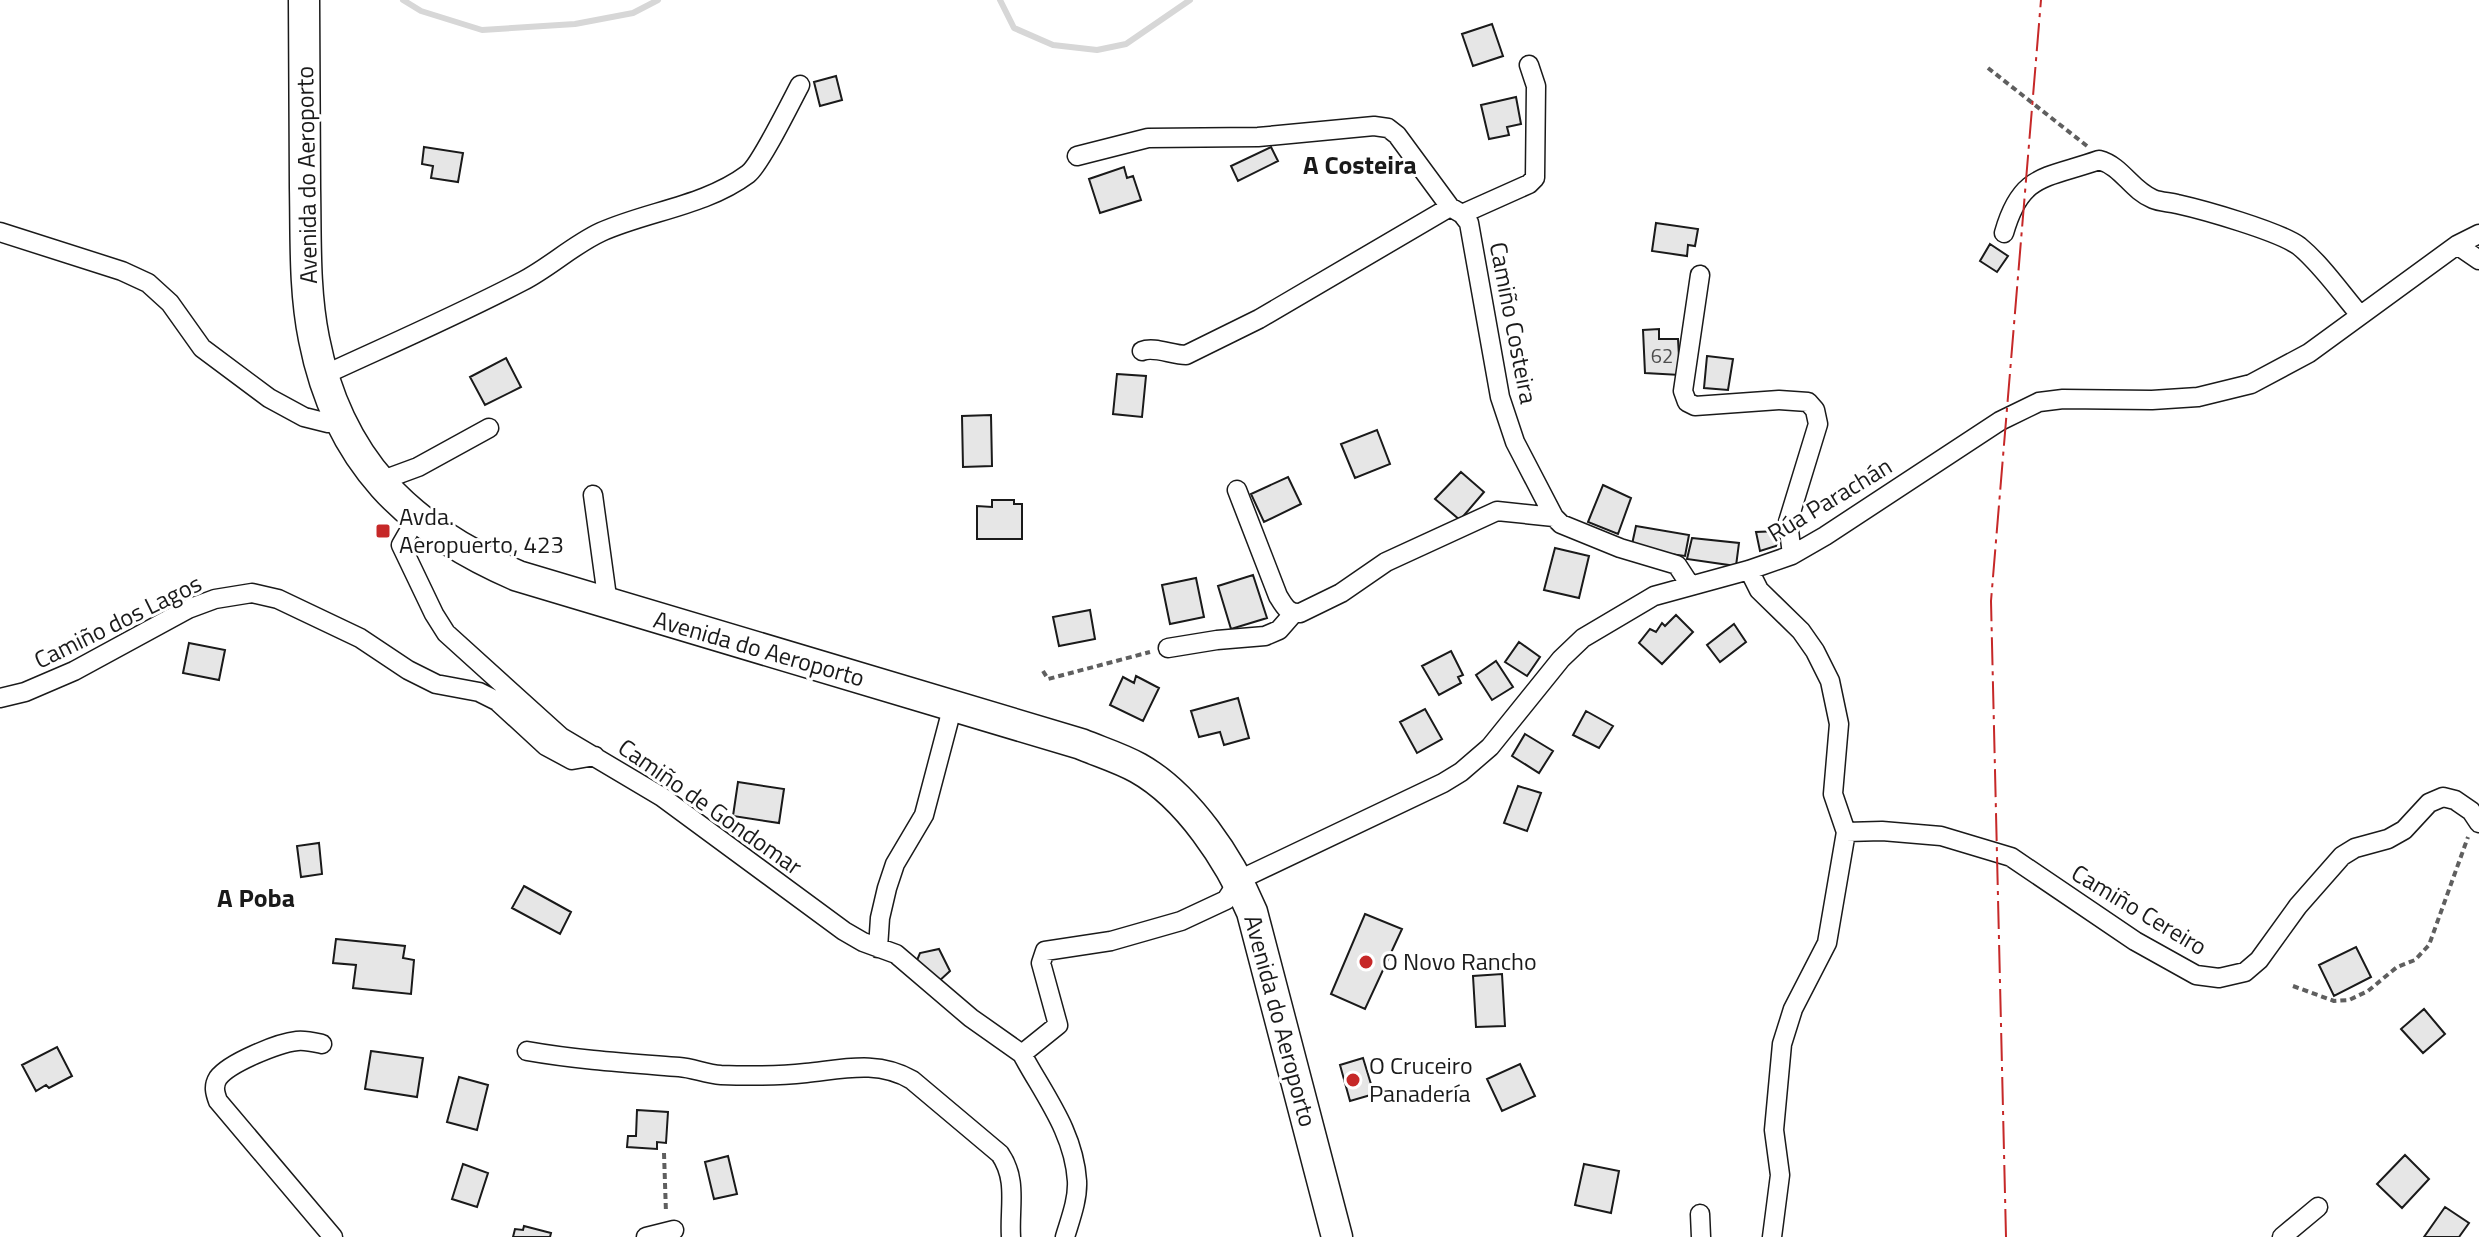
<svg xmlns="http://www.w3.org/2000/svg" width="2479" height="1237" viewBox="0 0 2479 1237" font-family="'Titillium Web',sans-serif">
<style>
.lines{fill:none;stroke-linecap:round;stroke-linejoin:round}
.stream{stroke:#d7d7d7;stroke-width:6}
.building{fill:#e6e6e6;stroke:#1a1a1a;stroke-width:2}
.minor-casing{stroke:#1a1a1a;stroke-width:21}
.primary-casing{stroke:#1a1a1a;stroke-width:33}
.path{stroke:#5f5f5f;stroke-width:4;stroke-dasharray:6 4;stroke-linecap:butt}
.minor{stroke:#fff;stroke-width:18}
.primary{stroke:#fff;stroke-width:30}
.power{stroke:#c62828;stroke-width:2;stroke-dasharray:28 6 4 6;stroke-linecap:butt}
.poi-dot{fill:#c62828;stroke:#fff;stroke-width:3}
.labels{text-anchor:middle;stroke-width:6;stroke-linejoin:round;paint-order:stroke}
.number-label{font-size:20px;fill:#4d4d4d}
.street-label{font-size:24px;fill:#1a1a1a;stroke:#fff}
.poi-label{font-size:24px;fill:#1a1a1a;stroke:#fff;text-anchor:start}
.neighbourhood-label{font-size:26px;font-weight:bold;fill:#1a1a1a;stroke:#fff}
</style>
<rect width="100%" height="100%" fill="#fff"/>
<g class="lines">
<!-- stream -->
<path class="stream" d="M403,0L421,11L482,30L575,24L633,13L658,0
M1000,0L1014,28L1053,45L1097,50L1126,44L1190,0"/>
</g>
<!-- building -->
<path class="building" d="M1492,24L1503,56L1473,66L1462,34Z
M836,76L842,100L820,106L814,82Z
M1516,97L1521,124L1507,127L1509,135L1489,139L1481,105Z
M424,147L463,153L458,182L431,178L433,166L422,164Z
M1271,147L1278,161L1238,181L1231,166Z
M1124,167L1127,178L1133,176L1141,200L1100,213L1089,179Z
M1656,223L1698,229L1695,246L1688,245L1687,256L1652,251Z
M1990,244L2008,256L1997,272L1980,261Z
M1659,329V339H1678L1680,375L1645,373L1643,330Z
M1707,356L1733,359L1728,390L1704,388Z
M506,358L521,387L485,405L470,377Z
M1117,374L1146,376L1142,417L1113,414Z
M991,415L992,466L963,467L962,416Z
M1377,430L1390,464L1355,478L1341,444Z
M1461,472L1484,492L1460,520L1435,499Z
M1288,477L1301,504L1264,522L1251,494Z
M1603,485L1631,498L1618,534L1588,522Z
M992,500H1014V504H1022V539H977V506L992,507Z
M1636,526L1689,535L1685,556L1631,549Z
M1780,531L1776,546L1760,551L1756,532Z
M1692,538L1739,543L1736,566L1687,559Z
M1555,548L1589,556L1579,598L1544,590Z
M1253,575L1267,618L1231,629L1218,586Z
M1196,578L1204,617L1170,624L1162,585Z
M1090,610L1095,639L1059,646L1053,617Z
M1676,615L1693,632L1662,664L1639,643L1650,629L1656,632L1662,623L1665,626Z
M1734,624L1746,642L1720,662L1707,645Z
M1519,642L1540,657L1527,676L1505,662Z
M189,643L225,650L219,680L183,673Z
M1451,651L1463,675L1458,677L1461,683L1439,695L1422,666Z
M1496,661L1513,687L1492,700L1476,675Z
M1136,676L1159,688L1143,721L1110,705L1123,677L1134,683Z
M1238,698L1249,738L1224,745L1220,732L1199,737L1191,711Z
M1425,709L1442,739L1417,753L1400,722Z
M1586,711L1613,726L1599,748L1573,735Z
M1525,734L1553,751L1539,773L1512,756Z
M738,782L784,789L779,823L733,816Z
M1518,786L1541,793L1527,831L1504,823Z
M319,843L322,874L301,877L297,846Z
M524,886L571,912L560,934L512,908Z
M1365,914L1402,929L1365,1009L1331,994Z
M336,939L405,946L403,958L414,960L411,994L353,988L356,965L333,963Z
M2356,947L2371,977L2334,996L2319,965Z
M939,949L950,971L937,983L915,965L920,953Z
M1502,974L1505,1026L1476,1027L1473,976Z
M2424,1009L2445,1034L2423,1053L2401,1029Z
M57,1047L72,1076L49,1088L46,1085L36,1091L22,1065Z
M371,1051L423,1058L417,1097L365,1089Z
M1363,1058L1374,1094L1350,1101L1340,1065Z
M1520,1064L1535,1096L1502,1111L1487,1079Z
M459,1077L488,1085L477,1130L447,1122Z
M637,1110L668,1112L666,1143L657,1142V1149L627,1147L628,1136H636Z
M2405,1155L2429,1179L2402,1208L2377,1184Z
M728,1156L737,1194L714,1199L705,1162Z
M463,1164L488,1173L477,1207L452,1199Z
M1584,1164L1619,1171L1611,1213L1575,1205Z
M2445,1207L2469,1223L2459,1237H2424Z
M524,1226L551,1233L550,1237H513L515,1229L523,1230Z"/>
<g class="lines">
<!-- minor casing -->
<g class="minor-casing">
<path id="minor" d="M1077,156L1148,138L1258,137L1374,126L1388,128L1397,135L1450,207L1462,214L1469,223L1500,397L1515,442L1554,517L1561,524L1620,548L1677,565L1690,585
M1462,214L1529,184L1535,178L1536,86L1529,65
M0,232L122,271L148,283L170,303L202,348L269,398L304,417L328,423L341,418
M2004,233C2021,173 2045,179 2099,160C2122,166 2131,190 2153,199C2160,202 2169,202 2177,204C2204,210 2278,231 2299,246C2322,265 2341,293 2360,315
M2457,245L2479,260
M1700,275L1683,391L1687,402L1695,406L1779,400L1808,402L1815,410L1818,424L1788,522L1792,555
M1142,351C1154,346 1172,355 1186,355L1259,319L1450,207
M324,375C391,344 458,315 523,281C550,267 573,245 601,232C648,211 705,206 748,174C760,165 791,102 800,85
M380,481L418,467L489,428
M1237,490L1278,596C1284,606 1288,614 1300,613L1341,593L1386,562L1497,511L1554,517
M593,495L608,604
M416,519L401,545L434,614L446,633L561,737L662,797L844,931L863,942L896,954L971,1018L1022,1054
M1749,570L1759,590L1801,631L1815,651L1830,681L1839,724L1833,794L1846,832L1827,943L1793,1009L1782,1044L1774,1130L1780,1175L1772,1237
M1168,648L1217,640L1265,636L1279,630L1293,614
M0,698L25,692L74,671L188,609L215,599L252,593L278,599L360,638L408,670L436,684L479,692L497,701L546,746L572,760L595,756
M1846,832L1882,831L1941,836L2011,857L2135,941L2196,975L2219,978L2245,972L2259,960L2298,906L2342,856L2355,848L2388,839L2404,830L2429,803L2443,797L2455,800L2471,811L2479,823
M878,948L880,918L887,888L895,864L924,815L953,705
M322,1044C313,1042 305,1040 297,1041C278,1043 229,1063 218,1078C213,1086 215,1093 218,1101L333,1237
M527,1051C578,1060 628,1063 679,1067C693,1068 706,1074 721,1075C748,1076 778,1076 806,1073C844,1069 878,1060 912,1080L1000,1154C1018,1180 1009,1207 1011,1237
M1700,1214L1701,1237
M646,1237L674,1230
M1065,1237C1070,1220 1078,1200 1077,1181C1074,1132 1044,1095 1022,1054L1058,1025L1041,963L1045,951L1111,941L1181,921L1226,900L1239,880L1443,783L1461,772L1490,747L1561,659L1583,638L1654,596L1749,570L1792,555L1825,536L2000,421L2039,402L2063,399L2152,400L2198,397L2251,384L2309,353L2457,245L2479,234
M2282,1237L2318,1207"/>
</g>
<!-- primary casing -->
<g class="primary-casing">
<path id="primary" d="M304,0C304,63 305,125 305,188C306,238 304,290 314,339C338,461 408,529 518,576L1081,744C1100,752 1120,758 1138,768C1188,796 1230,860 1252,912L1337,1237"/>
</g>
<!-- path -->
<path class="path" d="M1988,68L2087,146
M1043,671L1048,679L1150,652
M2293,986L2334,1001L2349,1000L2368,991L2397,967L2415,960L2429,945L2468,837
M664,1153L666,1213"/>
<!-- minor -->
<use href="#minor" class="minor"/>
<!-- primary -->
<use href="#primary" class="primary"/>
<!-- power -->
<path class="power" d="M2006,1237L1991,601L2041,0"/>
</g>
<!-- markers -->
<g class="poi-dot">
<rect x="375" y="523" width="16" height="16" rx="4"/>
<circle cx="1366" cy="962" r="8"/>
<circle cx="1353" cy="1080" r="8"/>
</g>
<g class="labels">
<!-- number labels -->
<g class="number-label">
<text x="1662" y="363">62</text>
</g>
<!-- street labels -->
<g class="street-label">
<text transform="translate(307 175) rotate(-91)" y="8">Avenida do Aeroporto</text>
<text transform="translate(1513 323) rotate(79)" y="8">Camiño Costeira</text>
<text transform="translate(1830 500) rotate(-31)" y="8">Rúa Parachán</text>
<text transform="translate(118 622) rotate(-26)" y="8">Camiño dos Lagos</text>
<text transform="translate(759 649) rotate(16)" y="8">Avenida do Aeroporto</text>
<text transform="translate(710 807) rotate(35)" y="8">Camiño de Gondomar</text>
<text transform="translate(2139 910) rotate(31)" y="8">Camiño Cereiro</text>
<text transform="translate(1280 1021) rotate(75)" y="8">Avenida do Aeroporto</text>
</g>
<!-- poi labels -->
<g class="poi-label">
<text x="399" y="525">Avda.<tspan x="399" dy="28">Aeropuerto, 423</tspan></text>
<text x="1382" y="970">O Novo Rancho</text>
<text x="1369" y="1074">O Cruceiro<tspan x="1369" dy="28">Panadería</tspan></text>
</g>
<!-- neighbourhood labels -->
<g class="neighbourhood-label">
<text x="1360" y="174">A Costeira</text>
<text x="256" y="907">A Poba</text>
</g>
</g>
</svg>
